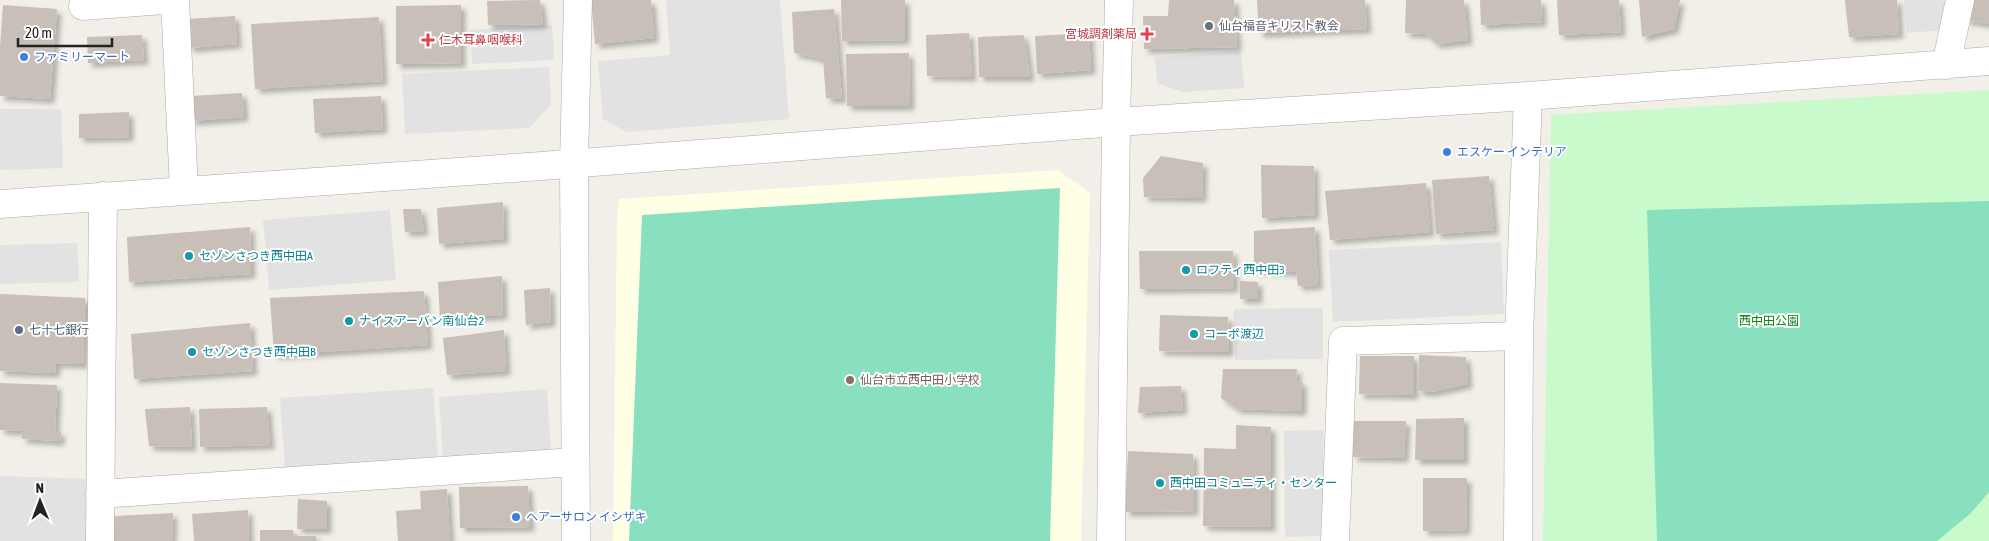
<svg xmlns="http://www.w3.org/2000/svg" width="1989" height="541" viewBox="0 0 1989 541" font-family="'Asap Condensed','Noto Sans JP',sans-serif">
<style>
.education{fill:#ffffe5}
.park{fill:#c8facc}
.pitch{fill:#88e0be}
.parking{fill:#e2e2e2}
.building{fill:#c7bfb8;filter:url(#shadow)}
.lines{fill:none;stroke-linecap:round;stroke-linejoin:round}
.minor-casing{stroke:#a9a9a9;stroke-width:29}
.minor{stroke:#fff;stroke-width:28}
.worship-dot{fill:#6b7280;stroke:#fff;stroke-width:2}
.health-dot{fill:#e0444e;stroke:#fff;stroke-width:2}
.shop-dot{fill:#3f7fe0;stroke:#fff;stroke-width:2}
.culture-dot{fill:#0f9aa8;stroke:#fff;stroke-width:2}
.service-dot{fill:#5c6f8a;stroke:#fff;stroke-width:2}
.education-dot{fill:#8d6e63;stroke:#fff;stroke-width:2}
.labels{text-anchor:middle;stroke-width:4;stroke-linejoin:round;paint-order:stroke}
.worship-label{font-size:12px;fill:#5b616d;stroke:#fff;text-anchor:start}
.health-label{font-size:12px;fill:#be3a42;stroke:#fff;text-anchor:end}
.shop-label{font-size:12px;fill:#366cbe;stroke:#fff;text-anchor:start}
.culture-label{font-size:12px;fill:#0d838f;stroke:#fff;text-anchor:start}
.park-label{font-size:12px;fill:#0c8416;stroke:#fff}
.service-label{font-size:12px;fill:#4e5e75;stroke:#fff;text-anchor:start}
.education-label{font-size:12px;fill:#785e54;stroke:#fff;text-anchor:start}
</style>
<defs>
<filter id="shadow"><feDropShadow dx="4.5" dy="4.5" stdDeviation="2.5" flood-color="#0004"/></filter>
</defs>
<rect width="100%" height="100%" fill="#f2efe9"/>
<!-- education -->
<path class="education" d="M1058,170L1090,193L1081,541H613L617,219L619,199Z"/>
<!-- park -->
<path class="park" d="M1989,90V541H1543L1551,115Z"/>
<!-- pitch -->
<path class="pitch" d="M1060,188L1050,541H629L642,215Z
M1989,201V492L1971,513L1937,541H1657L1647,210Z"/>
<!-- parking -->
<path class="parking" d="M666,0H780L789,119L627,132L603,119L598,61L670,55Z
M1904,0H1949L1944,30L1907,33Z
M552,25L554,60L472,64L470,30Z
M1241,51L1244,88L1182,92L1157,83L1155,57Z
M549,67L551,105L529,128L405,134L402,74Z
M0,109H61L63,168L0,170Z
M390,210L396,280L269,290L263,220Z
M1501,242L1504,314L1333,322L1329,250Z
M77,243L79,282L0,284V245Z
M1323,308V359L1235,360L1234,309Z
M433,388L438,459L285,469L280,398Z
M547,389L551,451L443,458L439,397Z
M1323,430L1325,536L1285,537L1284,431Z
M0,476L88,479L87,541H0Z"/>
<!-- building -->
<path class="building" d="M540,0L543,24L488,25L487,1Z
M591,0H651L654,38L595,44Z
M841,0H905V40L842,41Z
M1169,0H1234L1237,47L1144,49L1143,16H1168Z
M1257,0H1365L1367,29L1259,33Z
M1406,0H1464L1468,40L1437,44L1426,34L1405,33Z
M1480,0H1541L1542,22L1481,25Z
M1557,0H1619L1621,32L1559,35Z
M1639,0H1680L1674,29L1642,37Z
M1845,0H1897L1899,34L1849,37Z
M1968,0H1989V24L1965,20Z
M3,5L57,9L50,99L0,96V47Z
M461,5V63L396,64V6Z
M834,9L842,99L826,98L823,59L794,53L792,12Z
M235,16L237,44L189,48L186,19Z
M379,17L383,81L255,89L251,24Z
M969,33L972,77L927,76L926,35Z
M1089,33L1091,70L1037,74L1035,36Z
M142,35L144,60L88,63L87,37Z
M1024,35L1030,77H979L978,37Z
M909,53L910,106H847L846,54Z
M242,93L244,117L191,121L190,96Z
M381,96L383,129L315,133L313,99Z
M129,112V137L79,138V114Z
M1161,156L1203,163L1202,198L1144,197L1143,178Z
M1261,165L1314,166L1315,215L1262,218Z
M1489,176L1494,230L1436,234L1432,180Z
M1426,183L1430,232L1330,240L1325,191Z
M503,202L504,239L439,244L437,208Z
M403,209H421L424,231L405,232Z
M250,227L251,274L129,282L127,237Z
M1315,227L1318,285L1298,286L1296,272L1254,269V231Z
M1139,251H1233L1234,288L1140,289Z
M502,276L503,315L440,319L438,282Z
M1240,281L1258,282V299H1240Z
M550,288L551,322L526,325L524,290Z
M424,291L428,345L274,355L270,298Z
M0,294L85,298L83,364L56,363L55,373L0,371Z
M1160,315L1228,317L1229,352L1159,351Z
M250,323L253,371L134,379L131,334Z
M504,330L506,371L447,375L443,338Z
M1419,355L1466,357L1468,384L1431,392L1418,391Z
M1360,356H1414V395L1359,394Z
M1223,369H1297L1296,381L1302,382V411L1237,409L1221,398Z
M0,383L57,385L55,432H61L60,441L22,439V431L0,430Z
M1181,386L1183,410L1138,413L1140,387Z
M190,407L192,447L149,446L145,409Z
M267,407L270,445L200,447L199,409Z
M1464,418V460H1415L1416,419Z
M1352,421H1406L1404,458L1353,457Z
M1236,425L1271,427V527L1203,526L1204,448L1236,449Z
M1128,451L1193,454L1194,511L1125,512Z
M1423,478H1467L1466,530L1423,531Z
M528,486L530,527L460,528L459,487Z
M447,489L450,541H398L396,511L421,509L420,491Z
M298,499L327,501V529H297Z
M248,510L249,541H194L192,514Z
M173,513L172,541H114V516Z
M260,530H293L294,536H316L317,541H260Z"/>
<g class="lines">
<!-- minor casing -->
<g class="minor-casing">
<path id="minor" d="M175,0L184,190
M83,6L164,0
M1946,65L1960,0
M0,204L528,167L1116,122L1528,96L1989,61
M100,494L575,462
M100,541L103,196
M576,541L574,163L578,0
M1111,541L1116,122L1119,0
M1335,541L1343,341L1519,336
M1518,541L1519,336L1528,96"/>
</g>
<!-- minor -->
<use href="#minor" class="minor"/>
</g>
<!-- markers -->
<circle class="worship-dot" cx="1209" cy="26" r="5"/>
<g class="health-dot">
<path d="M1144.5 26.5h5v5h5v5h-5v5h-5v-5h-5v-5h5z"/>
<path d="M425.5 32.5h5v5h5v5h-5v5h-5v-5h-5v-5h5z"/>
</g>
<g class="shop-dot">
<circle cx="24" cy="57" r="5"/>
<circle cx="1447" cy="152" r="5"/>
<circle cx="516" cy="517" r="5"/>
</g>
<g class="culture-dot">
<circle cx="189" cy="256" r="5"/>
<circle cx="1186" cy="270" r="5"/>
<circle cx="349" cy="321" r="5"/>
<circle cx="1194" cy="334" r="5"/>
<circle cx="192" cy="352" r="5"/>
<circle cx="1160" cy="483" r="5"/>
</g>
<circle class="service-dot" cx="19" cy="330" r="5"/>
<circle class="education-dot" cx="850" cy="380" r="5"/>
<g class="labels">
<!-- worship labels -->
<g class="worship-label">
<text x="1219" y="30">仙台福音キリスト教会</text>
</g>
<!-- health labels -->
<g class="health-label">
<text x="1137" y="38">宮城調剤薬局</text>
<text x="439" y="44" text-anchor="start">仁木耳鼻咽喉科</text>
</g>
<!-- shop labels -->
<g class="shop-label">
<text x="34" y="61">ファミリーマート</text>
<text x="1457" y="156">エスケー インテリア</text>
<text x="526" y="521">ヘアーサロン イシザキ</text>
</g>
<!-- culture labels -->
<g class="culture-label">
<text x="199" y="260">セゾンさつき西中田A</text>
<text x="1196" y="274">ロフティ西中田3</text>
<text x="359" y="325">ナイスアーバン南仙台2</text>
<text x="1204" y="338">コーポ渡辺</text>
<text x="202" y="356">セゾンさつき西中田B</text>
<text x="1170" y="487">西中田コミュニティ・センター</text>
</g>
<!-- park labels -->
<g class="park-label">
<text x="1769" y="325">西中田公園</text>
</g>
<!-- service labels -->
<g class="service-label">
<text x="29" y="334">七十七銀行</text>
</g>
<!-- education labels -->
<g class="education-label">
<text x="860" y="384">仙台市立西中田小学校</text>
</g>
</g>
<!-- north arrow -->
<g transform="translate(40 501) rotate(359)" stroke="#ffffff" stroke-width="4" paint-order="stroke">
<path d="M0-4L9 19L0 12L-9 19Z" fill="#222222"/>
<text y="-8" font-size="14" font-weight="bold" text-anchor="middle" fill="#222222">N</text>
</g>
<!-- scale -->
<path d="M18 38v8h94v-8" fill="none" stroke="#222222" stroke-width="2.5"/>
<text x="25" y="38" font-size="15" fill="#222222" stroke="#ffffff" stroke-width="4" paint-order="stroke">20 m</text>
</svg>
